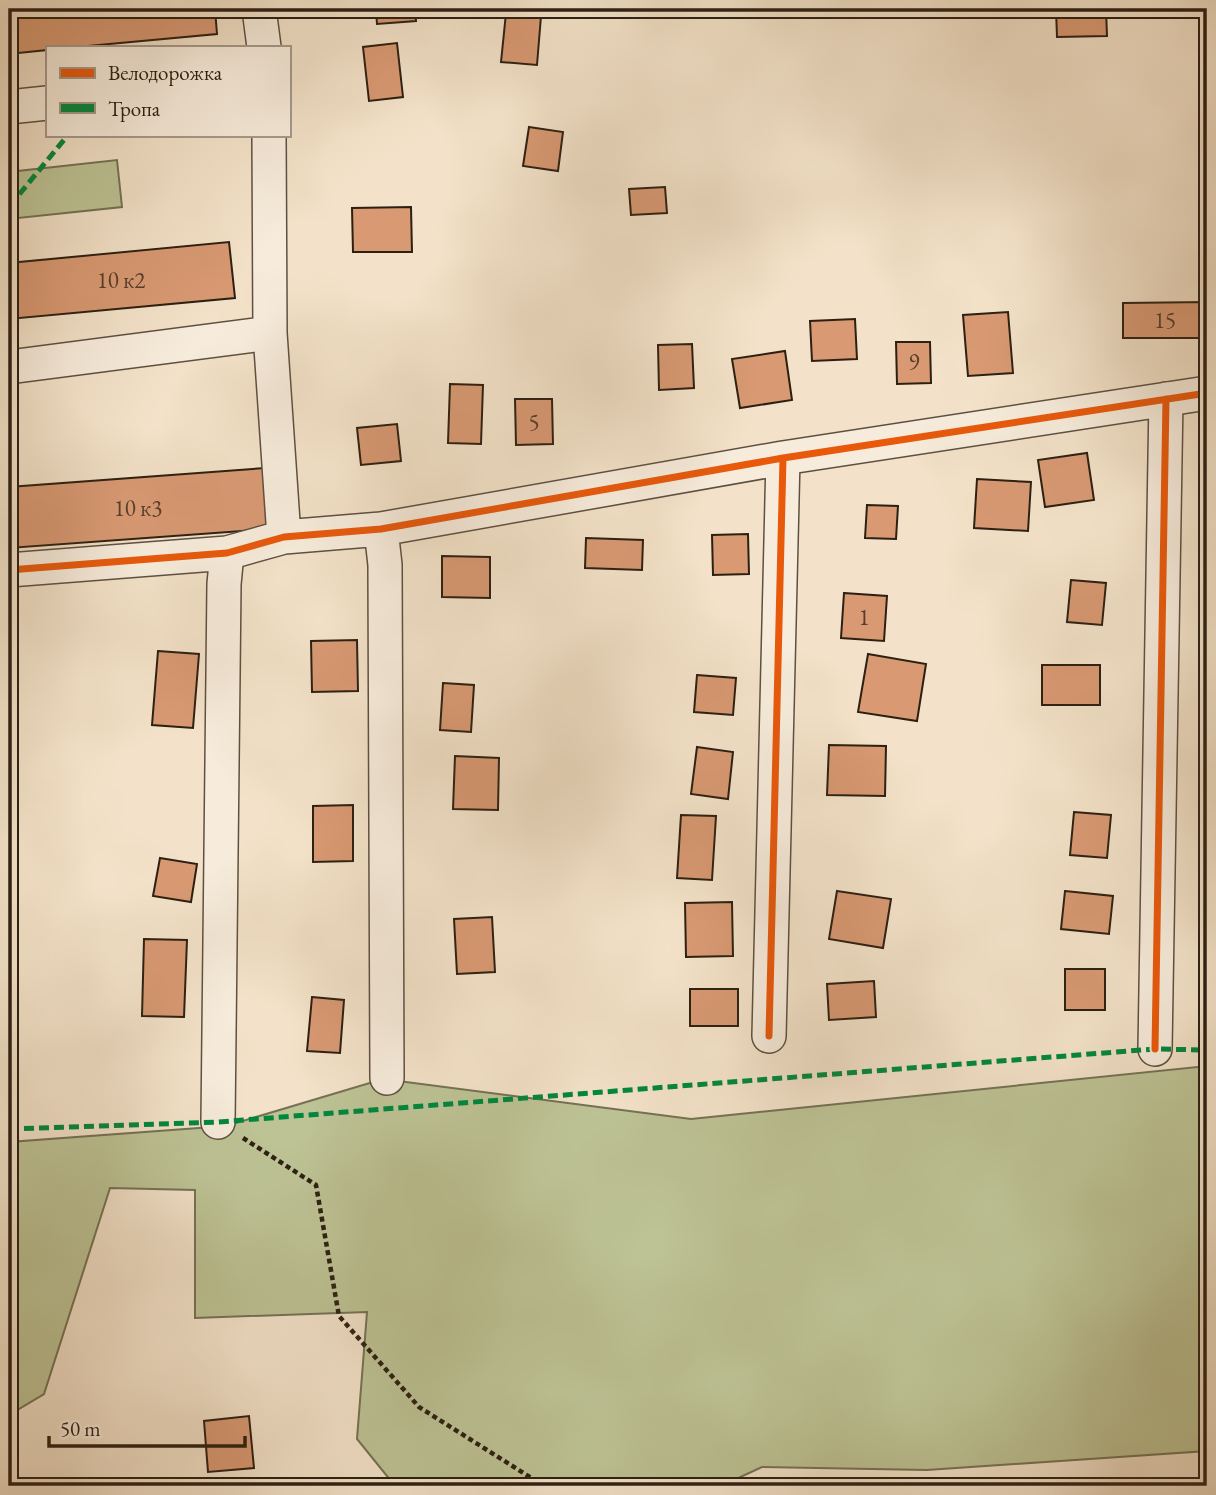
<svg xmlns="http://www.w3.org/2000/svg" width="1216" height="1495" viewBox="0 0 1216 1495" font-family="'EB Garamond',serif">
<style>
.green{fill:#bdc395;stroke:#747254;stroke-width:2}
.building{fill:#d89973;stroke:#2c2013;stroke-width:2}
.lines{fill:none;stroke-linecap:round;stroke-linejoin:round}
.minor-casing{stroke:#5e5040;stroke-width:36}
.path{stroke:#2c2013;stroke-width:4.5;stroke-dasharray:5 3.5;stroke-linecap:butt}
.minor{stroke:#f7ecdc;stroke-width:33}
.quiet{stroke:#00873e;stroke-width:5;stroke-dasharray:10 5;stroke-linecap:butt}
.cycleway-casing{stroke:#f7ecdc;stroke-width:11}
.cycleway{stroke:#e8590c;stroke-width:7}
.labels{text-anchor:middle;stroke-width:6;stroke-linejoin:round;paint-order:stroke}
.number-label{font-size:23px;fill:#573e2b}
</style>
<rect width="100%" height="100%" fill="#f3e2c9"/>
<filter id="stains"><feTurbulence type="fractalNoise" baseFrequency=".00286" numOctaves="4"/><feColorMatrix values="0 0 0 0 .2 0 0 0 0 .09 0 0 0 0 .02 0 0 0 .5 -.17"/></filter>
<radialGradient id="worn" r=".72"><stop offset=".6" stop-color="#630" stop-opacity="0"/><stop offset="1" stop-color="#630" stop-opacity=".3"/></radialGradient>
<!-- green -->
<path class="green" d="M117,160L122,207L9,219V172Z
M1207,1066V1451L927,1470L762,1467L721,1486H395L357,1439L367,1312L195,1318V1190L110,1188L44,1394L9,1415V1142L226,1126L383,1079L691,1119Z"/>
<!-- building -->
<path class="building" d="M9,9H215L217,34L77,47H47V50L9,54Z
M376,9H415L416,21L377,24Z
M1056,9H1106L1107,36L1057,37Z
M506,13L541,16L537,65L501,62Z
M397,43L403,97L369,101L363,47Z
M529,127L563,132L558,171L523,166Z
M665,187L667,213L631,215L629,189Z
M411,207L412,252H353L352,208Z
M229,242L235,298L9,319V263Z
M1207,302V338H1123V303Z
M1008,312L1013,373L968,376L963,315Z
M855,319L857,359L812,361L810,321Z
M896,342H930L931,383L897,384Z
M692,344L694,388L659,390L658,345Z
M785,351L792,400L740,408L732,359Z
M450,384L483,385L481,444L448,443Z
M515,399H552L553,444L516,445Z
M397,424L401,461L361,465L357,428Z
M1087,453L1094,500L1045,507L1038,460Z
M265,468L269,529L9,548V487Z
M977,479L1031,482L1028,531L974,528Z
M867,505L898,506L896,539L865,538Z
M748,534L749,574L713,575L712,535Z
M586,538L643,540L642,570L585,568Z
M442,556L490,557V598L442,597Z
M1071,580L1106,583L1102,625L1067,622Z
M844,593L887,596L884,641L841,638Z
M357,640L358,691L312,692L311,641Z
M158,651L199,654L193,728L152,725Z
M868,654L926,664L917,721L858,712Z
M1042,665H1100V705H1042Z
M697,675L736,678L733,715L694,712Z
M443,683L474,685L471,732L440,730Z
M829,745L886,746L885,796L827,795Z
M697,747L733,752L728,799L691,794Z
M455,756L499,758L498,810L453,809Z
M353,805V861L313,862V806Z
M1074,812L1111,815L1107,858L1070,855Z
M681,815L716,816L712,880L677,878Z
M160,858L197,864L191,902L153,896Z
M837,891L891,899L883,948L829,939Z
M1065,891L1113,896L1109,934L1061,929Z
M732,902L733,956L686,957L685,903Z
M492,917L495,972L457,974L454,919Z
M144,939L187,940L184,1017L142,1016Z
M1065,969H1105V1010H1065Z
M874,981L876,1017L829,1020L827,984Z
M690,989H738V1026H690Z
M312,997L344,1000L340,1053L307,1051Z
M249,1416L254,1468L208,1472L204,1421Z"/>
<g class="lines">
<!-- minor casing -->
<g class="minor-casing">
<path id="minor" d="M259,9L264,47
M9,107L47,103
M269,135L270,333L284,537
M9,367L270,333
M381,529L385,565L387,1078
M9,570L227,553L284,537L381,529L783,458L1207,393
M769,1036L783,458
M1155,1049L1166,399
M218,1122L224,584L227,553"/>
</g>
<!-- path -->
<path class="path" d="M243,1138L316,1185L339,1316L419,1407L544,1486"/>
<!-- minor -->
<use href="#minor" class="minor"/>
<!-- quiet -->
<path class="quiet" d="M9,205L13,202L68,135
M9,1129L218,1122L1155,1049L1207,1050"/>
<!-- cycleway casing -->
<g class="cycleway-casing">
<path id="cycleway" d="M9,570L227,553L284,537L381,529L783,458L1207,393
M769,1036L783,458
M1155,1049L1166,399"/>
</g>
<!-- cycleway -->
<use href="#cycleway" class="cycleway"/>
</g>
<g class="labels">
<!-- number labels -->
<g class="number-label">
<text x="121" y="288">10 к2</text>
<text x="1165" y="328">15</text>
<text x="914" y="370">9</text>
<text x="534" y="430">5</text>
<text x="138" y="516">10 к3</text>
<text x="864" y="625">1</text>
</g>
</g>
<!-- margin -->
<rect width="1216" height="1495" fill="none" stroke="#f3e2c9" stroke-width="35"/>
<rect x="10" y="10" width="1195" height="1474" fill="none" stroke="#2c2013" stroke-width="3.5"/>
<rect x="18" y="18" width="1181" height="1460" fill="none" stroke="#2c2013" stroke-width="2"/>
<!-- legend -->
<rect x="46" y="46" width="245" height="91" fill="#f7ecdc" stroke="#a69a8c" stroke-width="2"/>
<rect x="60" y="68" width="35" height="10" fill="#e8590c" stroke="#a69a8c" stroke-width="2"/>
<text x="108" y="80" font-size="21" fill="#2c2013">Велодорожка</text>
<rect x="60" y="103" width="35" height="10" fill="#00873e" stroke="#a69a8c" stroke-width="2"/>
<text x="108" y="116" font-size="21" fill="#2c2013">Тропа</text>
<!-- scale -->
<path d="M49 1436v10h196v-10" fill="none" stroke="#2c2013" stroke-width="3.5"/>
<text x="60" y="1436" font-size="21" fill="#2c2013" stroke="#f7ecdc" stroke-width="5" paint-order="stroke">50 m</text>
<rect width="100%" height="100%" filter="url(#stains)"/>
<rect width="100%" height="100%" fill="url(#worn)"/>
</svg>
